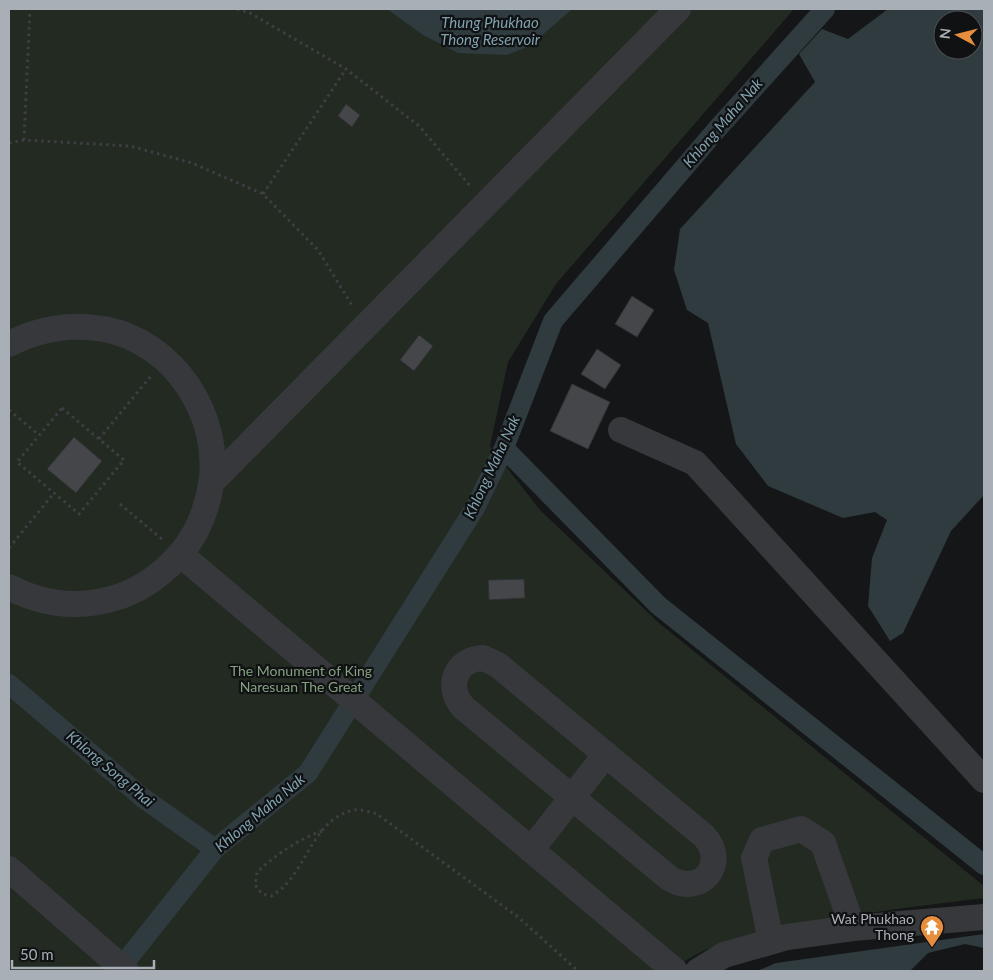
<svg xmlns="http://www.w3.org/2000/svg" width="993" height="980" viewBox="0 0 993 980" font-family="Lato,sans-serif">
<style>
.green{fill:#222a22}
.water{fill:#2f3b3f;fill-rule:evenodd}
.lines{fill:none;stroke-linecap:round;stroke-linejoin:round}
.canal{stroke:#2f3b3f;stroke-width:20}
.building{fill:#44464a;stroke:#2f3033}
.path{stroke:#3d3f43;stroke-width:3;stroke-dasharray:2.5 4;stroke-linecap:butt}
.minor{stroke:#37383c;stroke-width:26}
.labels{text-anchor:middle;stroke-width:4.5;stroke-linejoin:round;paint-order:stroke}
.park-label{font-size:14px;fill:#84a080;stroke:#101112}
.poi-label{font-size:14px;fill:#a8afb6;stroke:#101112;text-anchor:end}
.water-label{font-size:15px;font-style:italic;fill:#81a2af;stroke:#101112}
</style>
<rect width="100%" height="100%" fill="#151617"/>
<!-- green -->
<path class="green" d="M9,9H794L556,284L508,362L490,446L540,510L659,623L984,886V898C915,907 845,914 777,930C739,939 702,945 672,971H9Z"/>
<!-- water -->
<path class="water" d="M387,9H572L530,46L507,55L458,53L423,35Z
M888,9H984V495L951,531L903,633L890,641L868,606L872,558L887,520L875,512L843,518L768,486L736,444L708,323L687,310L674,270L680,229L815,82L799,54L822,29L848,39ZM943,20H973V50H943Z
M984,934V948L965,944L928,953L910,971H757L776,963Z"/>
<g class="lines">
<!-- canal -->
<path class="canal" d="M504,448L658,605L984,865
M9,684L143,798L215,849
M118,971L215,849L308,773L475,508L504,448L553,321L718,128L825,9"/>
</g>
<!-- building -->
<path class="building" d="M346,104L360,115L352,127L338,116Z
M632,296L654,310L637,337L615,324Z
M419,335L433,346L414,371L400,360Z
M597,349L621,365L605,389L581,374Z
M572,384L610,402L588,449L550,431Z
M74,437L102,461L76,493L47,469Z
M524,579L525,598L489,600L488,580Z"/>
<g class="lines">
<!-- path -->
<path class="path" d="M237,9L250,13L346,69L419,126L471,187
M24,140L30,9
M9,143L24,140L130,146L192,163L263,194L318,250L353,307
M263,194L346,69
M62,408L124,460L79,514L17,462Z
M9,410L39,435
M99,439L151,376
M120,504L163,540
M9,548L54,493
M322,831C298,839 276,855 257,872L255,885L262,894L271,896C306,878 310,819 354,810C361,809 370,812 377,814L518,917L578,971"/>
<!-- minor -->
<path class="minor" d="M9,344C38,329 70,323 104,329C174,342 222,416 211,484C207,510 198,532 182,552C165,572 146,587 121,596C83,609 45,606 9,587
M621,430L695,463L984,780
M211,483L678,9
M180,554L675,971
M483,658L498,665L704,836C729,863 701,898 669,878L463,707C445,686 456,659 483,658Z
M531,850L606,754
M9,869L126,971
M771,941L754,858L762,840L801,829L823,843L853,928
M698,971L724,955L787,937L853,928L984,917"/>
</g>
<!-- icons -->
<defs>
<g id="temple-pin" transform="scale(1.25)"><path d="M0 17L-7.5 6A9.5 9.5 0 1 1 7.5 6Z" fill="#e78e3e" stroke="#101112"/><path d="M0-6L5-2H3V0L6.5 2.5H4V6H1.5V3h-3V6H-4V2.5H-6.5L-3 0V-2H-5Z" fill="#fff"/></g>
</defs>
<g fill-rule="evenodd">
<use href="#temple-pin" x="932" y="927"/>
</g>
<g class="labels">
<!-- park labels -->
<g class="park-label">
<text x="301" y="676">The Monument of King<tspan x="301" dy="16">Naresuan The Great</tspan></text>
</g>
<!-- poi labels -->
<g class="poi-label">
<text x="914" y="924">Wat Phukhao<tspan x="914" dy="16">Thong</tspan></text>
</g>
<!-- water labels -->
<g class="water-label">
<text x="490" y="28">Thung Phukhao<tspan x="490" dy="17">Thong Reservoir</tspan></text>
<text transform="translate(723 123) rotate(-49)" y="5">Khlong Maha Nak</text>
<text transform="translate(492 467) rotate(-65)" y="5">Khlong Maha Nak</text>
<text transform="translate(110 769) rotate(40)" y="5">Khlong Song Phai</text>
<text transform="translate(260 813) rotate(-40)" y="5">Khlong Maha Nak</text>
</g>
</g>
<!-- border -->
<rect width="993" height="980" fill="none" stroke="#a8afb6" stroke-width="20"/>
<!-- north arrow -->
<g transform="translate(958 35) rotate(277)"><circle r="24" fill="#101112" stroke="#4d5054"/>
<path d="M0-4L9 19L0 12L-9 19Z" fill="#e78e3e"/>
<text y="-8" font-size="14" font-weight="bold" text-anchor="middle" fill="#a8afb6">N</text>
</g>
<!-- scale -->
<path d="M12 960v8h142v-8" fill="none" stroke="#a8afb6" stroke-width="2.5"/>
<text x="20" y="960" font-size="15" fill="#a8afb6" stroke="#101112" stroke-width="4" paint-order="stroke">50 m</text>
</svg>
